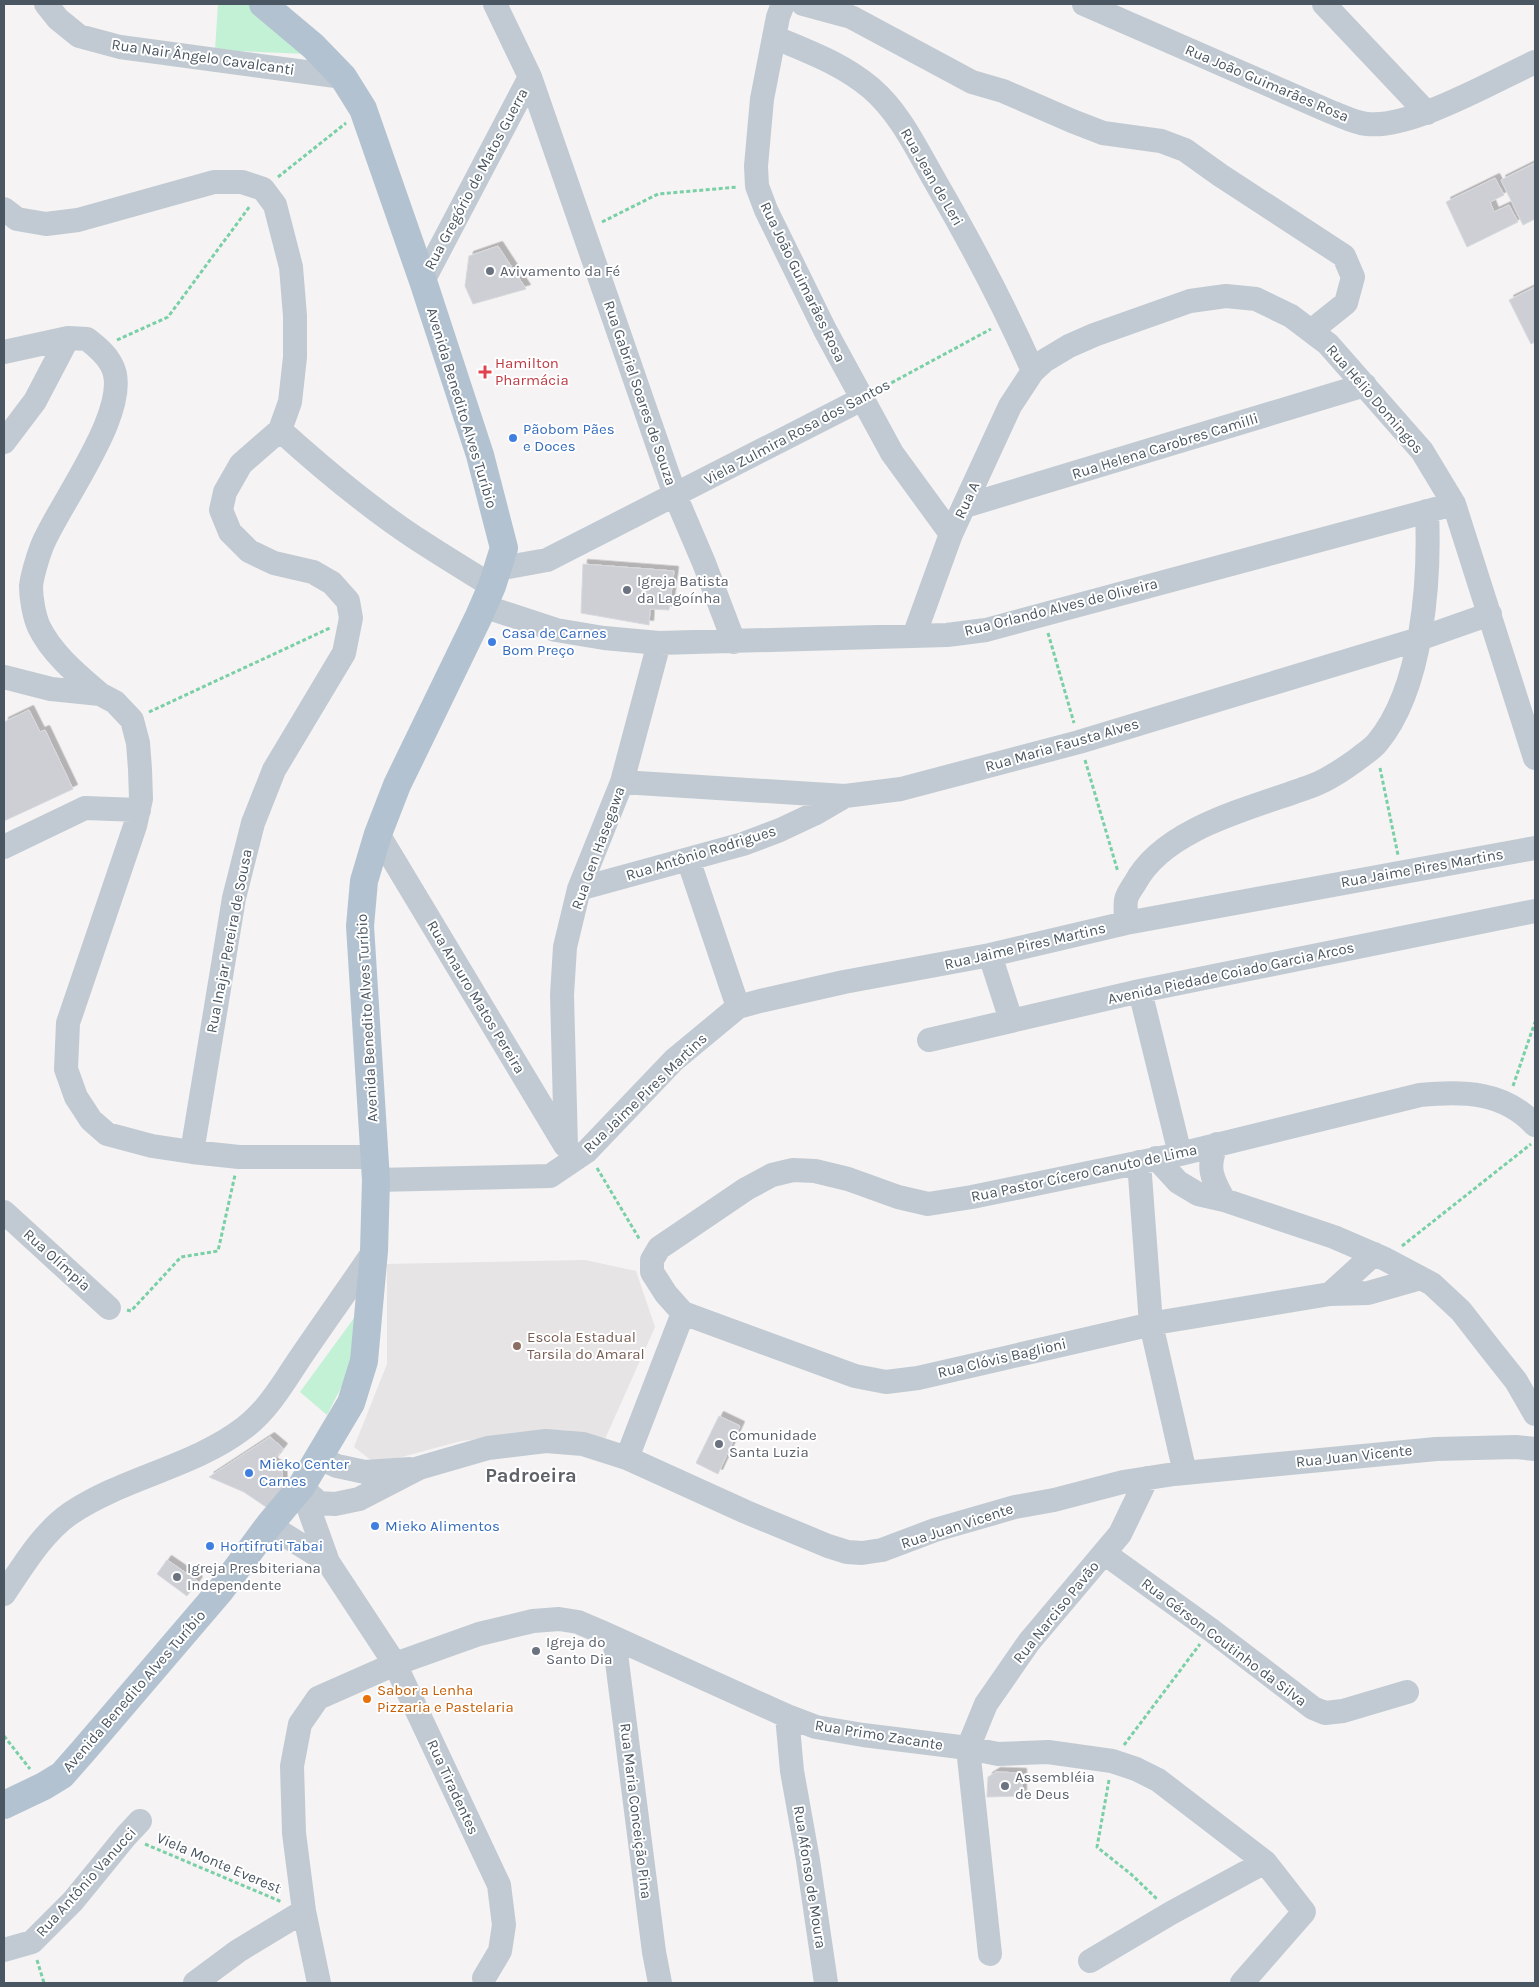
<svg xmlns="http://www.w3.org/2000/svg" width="1539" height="1987" viewBox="0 0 1539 1987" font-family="Karla,sans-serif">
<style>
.education{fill:#e6e4e5}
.park{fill:#c3f1d5}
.building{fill:#cdcfd5;stroke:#d7d9de;filter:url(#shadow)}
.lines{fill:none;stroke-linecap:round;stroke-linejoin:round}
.path{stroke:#7ad0a6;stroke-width:3;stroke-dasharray:4 2.5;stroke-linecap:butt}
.minor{stroke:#c1cad2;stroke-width:24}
.major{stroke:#b3c2d1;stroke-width:28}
.worship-dot{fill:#6b7280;stroke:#fff;stroke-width:2}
.health-dot{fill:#e0444e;stroke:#fff;stroke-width:2}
.shop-dot{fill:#3f7fe0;stroke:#fff;stroke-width:2}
.education-dot{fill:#8d6e63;stroke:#fff;stroke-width:2}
.food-dot{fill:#e8710a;stroke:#fff;stroke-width:2}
.labels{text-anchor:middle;stroke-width:4;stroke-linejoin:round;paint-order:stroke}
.street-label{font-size:15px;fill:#4a5661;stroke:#fff}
.worship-label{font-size:15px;fill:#5b616d;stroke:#fff;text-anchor:start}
.health-label{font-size:15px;fill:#be3a42;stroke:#fff;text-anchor:start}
.shop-label{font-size:15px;fill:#366cbe;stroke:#fff;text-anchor:start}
.education-label{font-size:15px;fill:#785e54;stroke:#fff;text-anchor:start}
.food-label{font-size:15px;fill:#c56008;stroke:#fff;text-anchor:start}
.district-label{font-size:20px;font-weight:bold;fill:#5f6368;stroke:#fff}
</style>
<defs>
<filter id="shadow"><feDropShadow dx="4.5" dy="-4.5" stdDeviation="0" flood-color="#0004"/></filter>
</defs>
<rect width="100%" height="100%" fill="#f5f3f3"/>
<!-- education -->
<path class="education" d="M585,1260L636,1271L655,1327L605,1439L564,1430L461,1441L376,1464L354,1447L387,1364V1264Z"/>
<!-- park -->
<path class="park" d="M218,4H248L307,54L215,50Z
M357,1314L349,1372L327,1415L300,1392Z"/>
<!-- building -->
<path class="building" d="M1535,163V219L1523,225L1501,180Z
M1495,178L1504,195L1490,202L1494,212L1509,205L1518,222L1467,247L1446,202Z
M498,246L526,289L473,304L465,286L469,256Z
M1535,287V342L1531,344L1509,300Z
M583,564L674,571L669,610L650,609L649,625L581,613Z
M29,710L40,732L45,730L73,789L4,821V722Z
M719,1416L740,1426L718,1474L696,1463Z
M270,1437L283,1448L272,1462L282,1468L283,1490L269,1509L244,1492L209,1477Z
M167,1560L198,1581L187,1596L157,1574Z
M996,1772L1022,1773V1796L987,1797L988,1777Z"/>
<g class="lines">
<!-- path -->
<path class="path" d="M278,177L346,123
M602,222L658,194L738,187
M117,340L168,317L250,206
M880,389L991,329
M1048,633L1074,723
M149,712L330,628
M1085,760L1118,872
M1380,768L1398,855
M1513,1086L1535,1022
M597,1168L640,1240
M1402,1246L1531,1144
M127,1310L131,1311L181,1257L218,1251L235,1175
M4,1736L30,1769
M1124,1745L1200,1644
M1109,1780L1097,1847L1132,1875L1157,1899
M145,1844L282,1902
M37,1960L44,1983"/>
<!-- minor -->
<path class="minor" d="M46,4L58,19L79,36L120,47L343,77
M495,4L530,77L675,495L704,563L734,642
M783,4L778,17L762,99L756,166L757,186L766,210L825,330L892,453L951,534
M803,4L851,17L972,82L1003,91L1072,121L1103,133L1161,141L1185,150L1220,175L1344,256L1353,277L1346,303L1311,331
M1084,4L1331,112C1342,116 1355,123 1367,124C1411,129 1494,81 1535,62
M1324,4L1427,113
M774,37C809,52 841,63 871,88C900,113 916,148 935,181C971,243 1004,305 1033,371
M4,209L17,219L46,224L78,220L214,182H242L263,189L275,205L291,267L295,316V357L290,402L280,430L241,464L225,492L221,510L230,532L249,551L274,563L313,572L332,583L348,601L351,618L344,653L274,770L253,823L234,898L192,1152
M423,281L530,77
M4,352L68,338L87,339C96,346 106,354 111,364C136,405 58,505 42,546C38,556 32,576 31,586C31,598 34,616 39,627C52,654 78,675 100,694
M280,430C322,468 366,505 414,537C440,554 466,570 492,586
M4,442L35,401L68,338
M965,506L1365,385
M497,569L547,560L862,399
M483,606L556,630L604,638L659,643L947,635L986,630L1454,504
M914,636L951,534L1010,406L1033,371L1044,361L1069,346L1094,335L1190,301L1226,296L1256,299L1291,316L1328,344L1422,451L1454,504L1535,758
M4,677L51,689L100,694L115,702L132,720L138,743L140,769L141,799L135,826L68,1023L66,1069L76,1097L91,1120L107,1134L152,1146L192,1152L239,1157H374
M622,782L845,796L901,789L1079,742L1419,639L1490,614
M378,834L565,1145
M4,847L85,808L139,810
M688,859L738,1007
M579,889L743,844L780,830L814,814L845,796
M1126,923C1126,915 1125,907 1126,900C1127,894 1132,888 1135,883C1165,826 1257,807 1314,785C1330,779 1345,768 1359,758C1365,753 1372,749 1377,743C1423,688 1430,580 1427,511
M990,955L1011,1020
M1140,991L1180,1154
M929,1040L1140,991L1535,911
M1217,1144C1206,1167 1212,1179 1224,1200
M566,1146L562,995L565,947L579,889L622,782L659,643
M1156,1158L1178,1182L1198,1194L1224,1200L1334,1237L1385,1259L1432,1284L1461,1311L1489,1347L1516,1381L1535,1414
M1139,1162L1151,1324L1185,1473
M376,1180L550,1176L587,1151L674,1060L738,1007L760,1001L844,982L990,955L1126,923L1535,848
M4,1212L109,1308
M1421,1278L1368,1293L1330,1294L1161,1322L918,1378L886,1382L855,1376L683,1313L666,1294L652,1272V1260L659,1248L746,1189L772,1175L793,1170L815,1171L848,1179L898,1197L928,1204L972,1197L1180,1154L1420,1095C1463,1091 1503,1091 1535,1125
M1330,1294L1374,1254
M319,1458L337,1466L365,1472L410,1469
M627,1458L683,1313
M301,1487L319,1503L335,1504L359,1499L419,1468L488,1448L546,1441L583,1444L627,1458L746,1512L828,1546L847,1552L862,1553L882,1550L935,1530L1015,1507L1054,1500L1123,1482L1174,1474L1436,1449L1516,1447L1535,1449
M301,1487L328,1562L395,1664L499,1885L504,1925L500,1951L484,1978
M269,1525L328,1562
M1104,1553L1211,1630L1313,1708L1325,1713L1343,1711L1407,1692
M4,1594C23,1566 43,1532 71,1513C125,1477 193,1467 244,1428C267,1411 283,1384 298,1361C323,1324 349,1288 374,1251
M614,1638L654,1952L660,1983
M787,1716L792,1771L808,1860L826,1983
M4,1950L32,1942L73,1901L126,1836L140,1821
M990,1954L968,1748L986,1704L1029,1642L1120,1534L1147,1478
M1090,1961L1171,1913L1265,1862
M195,1983L238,1951L304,1911
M319,1983L304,1911L294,1833L292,1766L300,1724L318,1698L395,1664L479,1634L533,1621L559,1619L578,1622L606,1634L787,1716L816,1727L863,1735L968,1748L998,1754L1048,1752L1112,1761L1136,1769L1158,1780L1265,1862L1304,1912L1242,1983"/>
<!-- major -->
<path class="major" d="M4,1805L44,1786L62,1775L84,1750L220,1591L269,1525L301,1487L351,1403L364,1361L374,1251L376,1180L360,926L364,881L378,834L397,785L479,616L492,586L504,548L480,455L423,281L363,109L343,77L313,46L263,4"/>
</g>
<!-- markers -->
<g class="worship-dot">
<circle cx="490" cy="271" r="5"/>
<circle cx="627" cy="590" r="5"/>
<circle cx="719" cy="1444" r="5"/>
<circle cx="177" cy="1577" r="5"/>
<circle cx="536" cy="1651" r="5"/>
<circle cx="1005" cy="1786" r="5"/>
</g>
<path class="health-dot" d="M482.5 364.5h5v5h5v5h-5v5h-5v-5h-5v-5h5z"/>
<g class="shop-dot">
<circle cx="513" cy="438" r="5"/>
<circle cx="492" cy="642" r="5"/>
<circle cx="249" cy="1473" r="5"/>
<circle cx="375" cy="1526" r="5"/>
<circle cx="210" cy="1546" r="5"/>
</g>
<circle class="education-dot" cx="517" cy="1346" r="5"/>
<circle class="food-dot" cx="367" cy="1699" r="5"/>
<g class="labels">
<!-- street labels -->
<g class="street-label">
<text transform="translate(203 57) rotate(8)" y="5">Rua Nair Ângelo Cavalcanti</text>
<text transform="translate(1267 83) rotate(23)" y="5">Rua João Guimarães Rosa</text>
<text transform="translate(932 177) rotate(60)" y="5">Rua Jean de Leri</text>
<text transform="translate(476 179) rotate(-62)" y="5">Rua Gregório de Matos Guerra</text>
<text transform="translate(803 282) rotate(64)" y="5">Rua João Guimarães Rosa</text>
<text transform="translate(640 393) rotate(71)" y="5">Rua Gabriel Soares de Souza</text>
<text transform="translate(1375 399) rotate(49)" y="5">Rua Hélio Domingos</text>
<text transform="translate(462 408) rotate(73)" y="5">Avenida Benedito Alves Turíbio</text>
<text transform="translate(797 432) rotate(-28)" y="5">Viela Zulmira Rosa dos Santos</text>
<text transform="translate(1165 446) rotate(-17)" y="5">Rua Helena Carobres Camilli</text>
<text transform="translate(967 500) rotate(-65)" y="5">Rua A</text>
<text transform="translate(1061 607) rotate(-14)" y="5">Rua Orlando Alves de Oliveira</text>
<text transform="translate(1062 745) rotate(-16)" y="5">Rua Maria Fausta Alves</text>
<text transform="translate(598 848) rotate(-70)" y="5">Rua Gen Hasegawa</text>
<text transform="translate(701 853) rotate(-17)" y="5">Rua Antônio Rodrigues</text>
<text transform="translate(1422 868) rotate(-10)" y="5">Rua Jaime Pires Martins</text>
<text transform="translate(229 941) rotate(-79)" y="5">Rua Inajar Pereira de Sousa</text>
<text transform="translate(1025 946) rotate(-13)" y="5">Rua Jaime Pires Martins</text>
<text transform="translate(1231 973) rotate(-12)" y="5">Avenida Piedade Coiado Garcia Arcos</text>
<text transform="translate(476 997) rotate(59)" y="5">Rua Anauro Matos Pereira</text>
<text transform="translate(367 1018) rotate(-93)" y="5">Avenida Benedito Alves Turíbio</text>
<text transform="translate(645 1093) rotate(-44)" y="5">Rua Jaime Pires Martins</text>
<text transform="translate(1084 1173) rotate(-12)" y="5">Rua Pastor Cícero Canuto de Lima</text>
<text transform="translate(57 1260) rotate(42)" y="5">Rua Olímpia</text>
<text transform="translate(1002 1358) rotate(-13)" y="5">Rua Clóvis Baglioni</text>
<text transform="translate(1354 1456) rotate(-6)" y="5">Rua Juan Vicente</text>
<text transform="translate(957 1526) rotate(-18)" y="5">Rua Juan Vicente</text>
<text transform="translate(1056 1612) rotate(-51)" y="5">Rua Narciso Pavão</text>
<text transform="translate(1224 1642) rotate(37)" y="5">Rua Gérson Coutinho da Silva</text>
<text transform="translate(134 1691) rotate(-49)" y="5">Avenida Benedito Alves Turíbio</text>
<text transform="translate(879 1735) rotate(9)" y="5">Rua Primo Zacante</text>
<text transform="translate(453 1787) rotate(65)" y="5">Rua Tiradentes</text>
<text transform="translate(636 1811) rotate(83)" y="5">Rua Maria Conceição Pina</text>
<text transform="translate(219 1863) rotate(23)" y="5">Viela Monte Everest</text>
<text transform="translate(810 1877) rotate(81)" y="5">Rua Afonso de Moura</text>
<text transform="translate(86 1882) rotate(-48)" y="5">Rua Antônio Vanucci</text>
</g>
<!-- worship labels -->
<g class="worship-label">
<text x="500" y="276">Avivamento da Fé</text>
<text x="637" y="586">Igreja Batista<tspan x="637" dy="17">da Lagoínha</tspan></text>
<text x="729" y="1440">Comunidade<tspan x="729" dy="17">Santa Luzia</tspan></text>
<text x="187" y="1573">Igreja Presbiteriana<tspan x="187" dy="17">Independente</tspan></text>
<text x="546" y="1647">Igreja do<tspan x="546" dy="17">Santo Dia</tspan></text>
<text x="1015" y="1782">Assembléia<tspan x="1015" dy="17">de Deus</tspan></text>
</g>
<!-- health labels -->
<g class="health-label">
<text x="495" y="368">Hamilton<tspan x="495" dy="17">Pharmácia</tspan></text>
</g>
<!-- shop labels -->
<g class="shop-label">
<text x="523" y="434">Pãobom Pães<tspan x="523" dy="17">e Doces</tspan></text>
<text x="502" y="638">Casa de Carnes<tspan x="502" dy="17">Bom Preço</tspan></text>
<text x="259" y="1469">Mieko Center<tspan x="259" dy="17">Carnes</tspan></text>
<text x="385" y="1531">Mieko Alimentos</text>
<text x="220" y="1551">Hortifruti Tabai</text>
</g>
<!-- education labels -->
<g class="education-label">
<text x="527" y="1342">Escola Estadual<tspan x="527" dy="17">Tarsila do Amaral</tspan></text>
</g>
<!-- food labels -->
<g class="food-label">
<text x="377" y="1695">Sabor a Lenha<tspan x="377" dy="17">Pizzaria e Pastelaria</tspan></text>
</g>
<!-- district labels -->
<g class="district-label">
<text x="531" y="1482">Padroeira</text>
</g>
</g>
<!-- border -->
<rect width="1539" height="1987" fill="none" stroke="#4a5661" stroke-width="10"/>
</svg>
